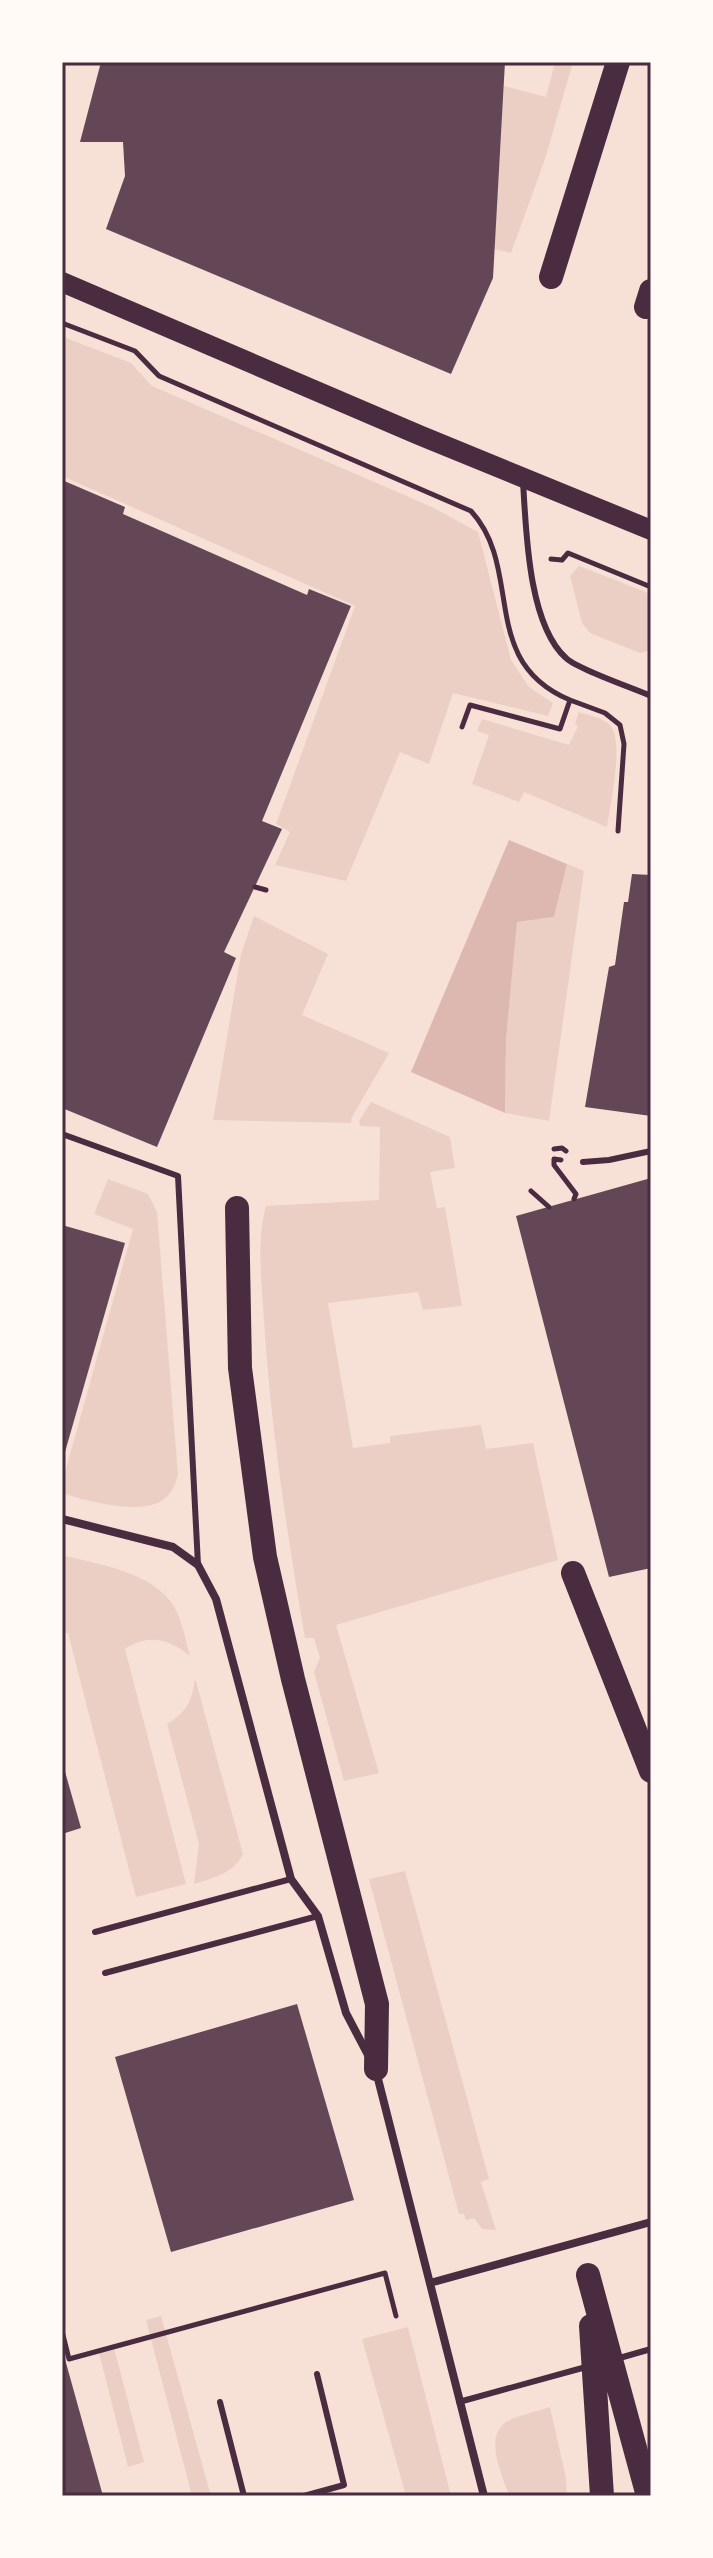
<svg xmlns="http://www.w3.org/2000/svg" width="713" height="2558" viewBox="0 0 713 2558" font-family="Quicksand,sans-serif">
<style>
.green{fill:#ebcfc5}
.water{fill:#dcb8b0}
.building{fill:#644757}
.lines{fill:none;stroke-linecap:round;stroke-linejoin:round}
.path{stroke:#4a2c40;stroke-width:5}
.service{stroke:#4a2c40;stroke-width:6}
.minor{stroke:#4a2c40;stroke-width:8}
.primary{stroke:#4a2c40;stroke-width:20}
.motorway{stroke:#4a2c40;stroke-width:24}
.neatline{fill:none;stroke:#4a2c40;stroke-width:3}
</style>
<rect width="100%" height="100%" fill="#f7e1d7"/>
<!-- green -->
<path class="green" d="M555,62H573L545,159L511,253L494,249L504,86L546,97Z
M66,338L131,363L152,386L432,507L478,532L511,660L529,687L553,703L548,716L453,693L429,764L400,752L346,881L275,865L290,832L276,824L355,606L62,476V352Z
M579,566L651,594V650L640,653L590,633L582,623L570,576Z
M579,712C588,715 601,718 608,723C626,736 610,806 607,827L524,792L519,802L472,784L489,735L477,731L482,719L569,745L578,726L575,724Z
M567,864L584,871L549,1121L505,1113L506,1039L517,922L554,917Z
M254,916L328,954L302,1015L389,1053L352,1117L351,1123L213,1120L241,954Z
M371,1102L450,1137L455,1168L430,1172L437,1208L445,1207L462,1306L423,1310L418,1292L328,1303L353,1448L390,1443V1436L481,1425L486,1449L533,1443L558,1560L336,1625L379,1773L344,1781L314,1672L320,1658L314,1638H305C287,1533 271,1428 264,1322C262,1283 256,1243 266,1206L379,1200L380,1127L360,1126L359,1121Z
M108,1179L148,1194L157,1212L178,1475C175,1486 171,1495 161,1501C140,1515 85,1501 62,1493V1483L133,1229L94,1214Z
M62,1555C97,1564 148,1571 171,1602C182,1617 185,1639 190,1656C170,1639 148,1633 125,1649L186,1884L136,1897L68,1633H62Z
M195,1678L243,1854C234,1873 213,1878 194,1884L199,1844L167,1724C187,1712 192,1701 195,1678Z
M405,1871L489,2179L481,2182L496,2230L482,2229L474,2218L466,2220L464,2214H459L369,1879Z
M161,2316L211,2496H192L146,2320Z
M408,2327L451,2496H406L362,2339Z
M114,2348L144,2462L128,2467L99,2353Z
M550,2407L566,2478L567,2496H509C503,2476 483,2438 506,2422C518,2415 536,2412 550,2407Z"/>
<!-- water -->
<path class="water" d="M509,840L567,864L554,917L517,922L506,1039L505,1113L411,1072Z"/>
<!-- building -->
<path class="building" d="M101,62H505L493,278L451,374L106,229L125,176L123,142H80Z
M62,480L125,507L123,514L307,595L309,589L351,606L262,821L282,829L224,952L236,958L157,1147L62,1108Z
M632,874L651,875V1116L585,1107L609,967L615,965L624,902H628Z
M651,1178V1568L609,1577L516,1216Z
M62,1225L125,1243L63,1459H62Z
M62,1761L81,1828L62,1834Z
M297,2004L354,2200L171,2252L115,2057Z
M63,2352L103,2496H62Z"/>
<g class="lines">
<!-- path -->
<path class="path" d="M62,323L135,351L159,376L471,511C525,570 477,661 570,700L560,729L470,705L462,727
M551,559L562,560L568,553L651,587
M570,700L605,713L620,725L624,744L618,831
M255,887L266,890
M554,1149L562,1148L566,1151
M561,1160L554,1159V1165L576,1194L574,1199
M531,1191L549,1207
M62,2331L69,2359L385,2273L396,2316"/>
<!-- service -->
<path class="service" d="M523,481C526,529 528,624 566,658C577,669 633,688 651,696
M62,1134L178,1176L198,1565
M583,1162L609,1160L651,1151
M95,1932L291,1879
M105,1973L318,1916
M616,2359L651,2349
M220,2402L244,2496
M459,2402L586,2367
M304,2496L344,2485L317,2374"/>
<!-- minor -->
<path class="minor" d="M62,1519L173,1547L198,1565L216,1599L291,1879L318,1916L346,2013L368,2055
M376,2071L484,2496
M430,2283L651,2222"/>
<!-- primary -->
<path class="primary" d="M62,282L419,435L651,530"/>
<!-- motorway -->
<path class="motorway" d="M551,277L618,62
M646,307L651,291
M237,1208L240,1368L265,1557L293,1679L377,2004L376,2069
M573,1573L651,1771
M588,2275L648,2496
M591,2326L602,2496"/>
</g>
<!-- border -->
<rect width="713" height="2558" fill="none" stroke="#fffaf5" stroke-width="128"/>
<rect x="64" y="64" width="585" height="2430" class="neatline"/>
</svg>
